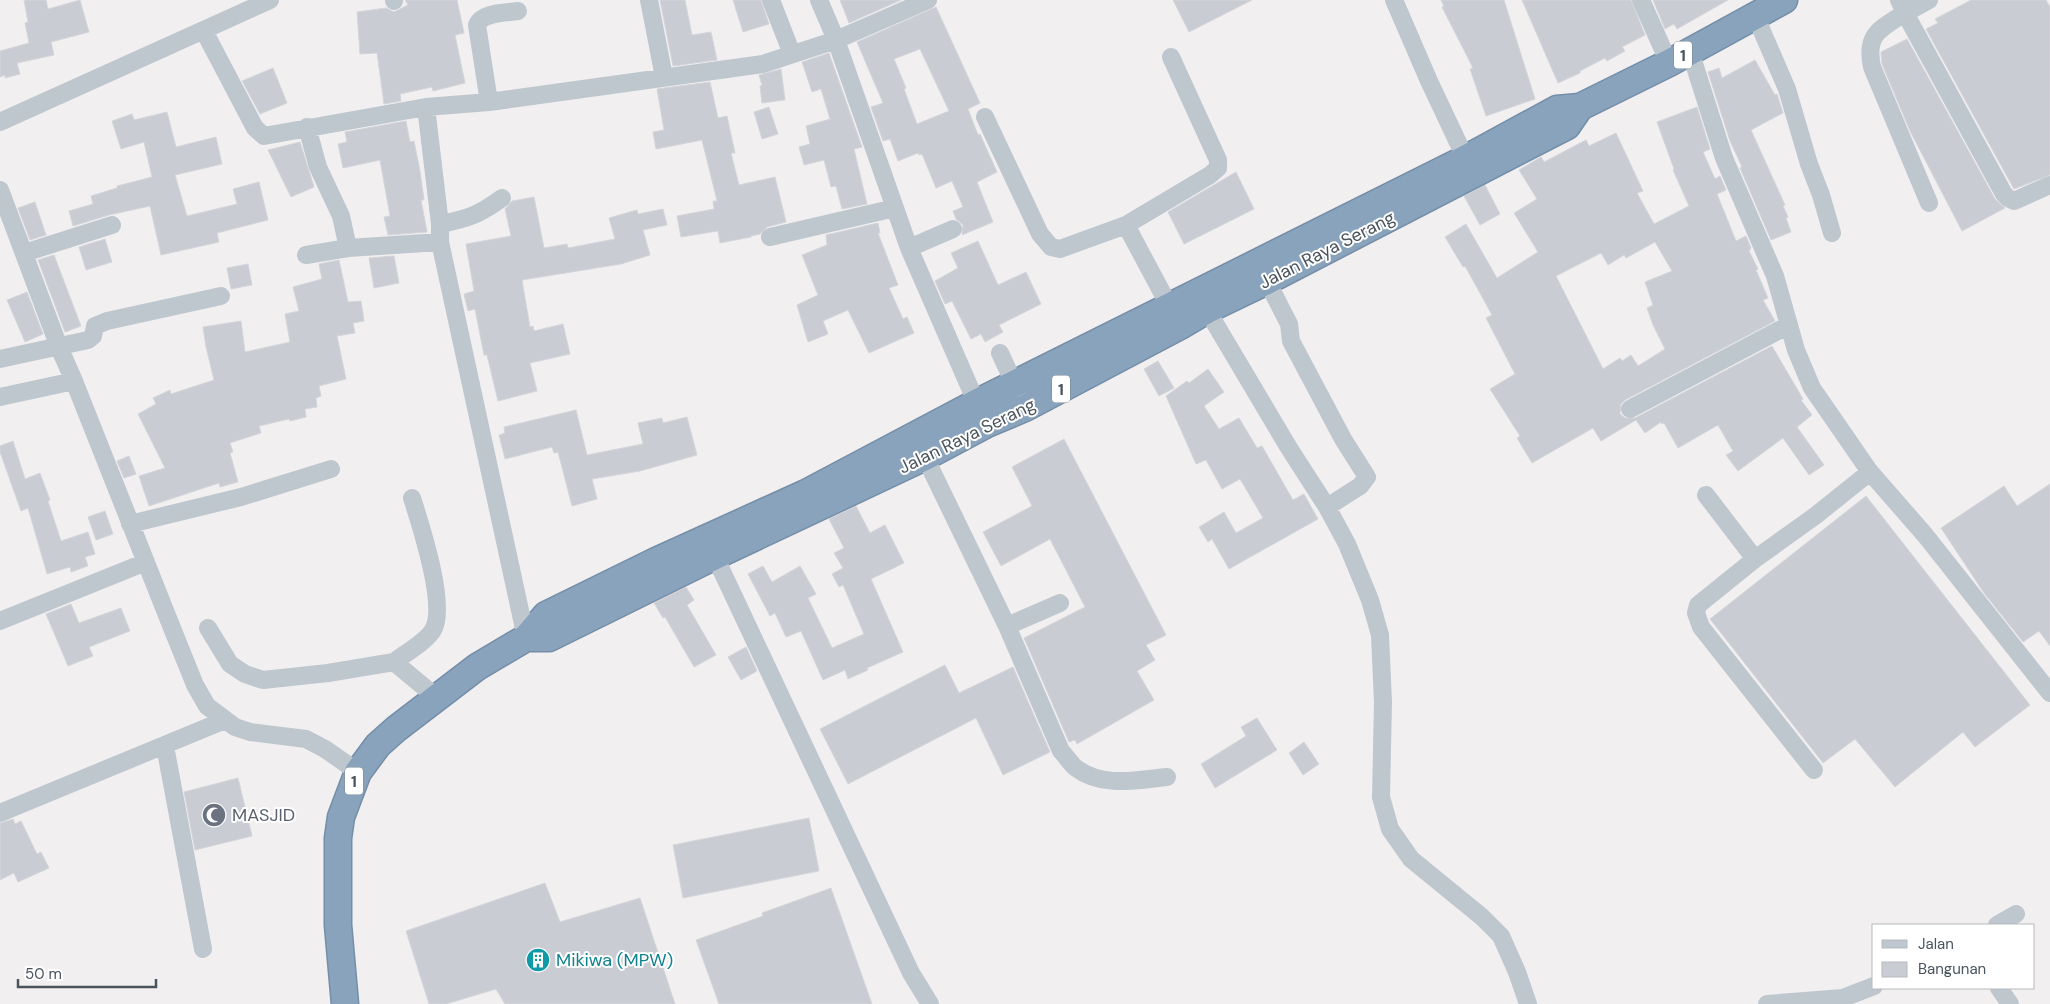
<svg xmlns="http://www.w3.org/2000/svg" width="2050" height="1004" viewBox="0 0 2050 1004" font-family="'DM Sans',sans-serif">
<style>
.building{fill:#c9ccd2;stroke:#d4d6db;fill-rule:evenodd}
.lines{fill:none;stroke-linecap:round;stroke-linejoin:round}
.highway-casing{stroke:#748ea8;stroke-width:29}
.minor{stroke:#bec7ce;stroke-width:18}
.highway{stroke:#89a3bd;stroke-width:26}
.labels{text-anchor:middle;stroke-width:4;stroke-linejoin:round;paint-order:stroke}
.shield{fill:#fff;stroke:#7f878d;stroke-width:1}
.shield-label{font-size:16px;font-weight:bold;fill:#48535c}
.street-label{font-size:18px;fill:#48535c;stroke:#fff}
.worship-label{font-size:18px;fill:#5b616d;stroke:#fff;text-anchor:start}
.culture-label{font-size:18px;fill:#0d838f;stroke:#fff;text-anchor:start}
</style>
<rect width="100%" height="100%" fill="#f2eff0"/>
<!-- building -->
<path class="building" d="M24,0H46L48,9L80,0L89,32L51,42L54,55L17,63L20,74L5,78V75L0,77V51L29,43L25,23L28,22Z
M405,0H457L464,33L455,35L465,83L433,91L432,87L400,94L401,101L384,104L377,53L360,54L357,12L386,8L394,12L408,5Z
M660,0H685L692,35L711,32L717,60L673,66Z
M733,0H761L769,24L743,32Z
M840,0H901L849,23Z
M1173,0H1252L1189,32Z
M1441,0H1504L1535,99L1486,116L1470,69L1473,68L1442,7L1444,6Z
M1522,0H1631L1645,35L1622,47L1625,51L1607,61L1605,58L1580,71V73L1558,83Z
M1653,0H1728L1677,29L1674,24L1665,29Z
M1971,0H2046L2050,7V175L2014,189L1926,29L1938,23L1935,19Z
M936,7L980,103L968,109L978,135L980,134L997,172L977,182L993,222L962,235L963,225L956,219L953,211L963,207L952,181L936,188L922,154L919,155L918,153L898,161L890,139L883,141L871,107L883,103L857,42ZM920,49L949,111L917,124L904,89L906,88L894,59Z
M1907,39L1995,199L2005,208L1962,231L1910,131L1882,64L1881,52Z
M829,53L862,147L854,149L867,204L842,209L836,186L831,187L824,160L804,165L799,147L810,144L806,126L830,119L821,89L812,92L802,62Z
M1755,60L1775,95L1777,94L1783,113L1751,130L1785,205L1783,206L1788,217L1786,218L1791,232L1771,240L1740,168L1742,167L1730,141L1708,72L1719,68L1722,78Z
M273,68L287,103L260,114L242,81Z
M781,69L785,100L762,103L760,86L762,85L759,75Z
M710,82L718,118L727,116L735,153H731L739,185L775,177L786,222L767,227L760,234L751,236V237L720,243L718,231L681,237L677,216L714,209L713,201H717L702,140L656,149L653,132L664,130L657,89Z
M769,107L778,134L762,139L754,112Z
M1697,107L1710,149L1703,152L1715,179L1720,176L1726,190L1717,194L1736,241L1746,236L1751,248L1749,251L1758,269L1756,270L1768,298L1763,300L1775,321L1625,400L1621,404L1620,414L1625,418H1635L1772,346L1803,399L1801,400L1812,415L1797,427L1824,465L1809,475L1783,438L1738,471L1726,455L1733,451L1718,425L1678,448L1664,423L1662,424L1661,422L1645,433L1636,420L1601,441L1593,428L1532,463L1517,438L1520,436L1490,389L1515,374L1486,318L1492,315L1465,266L1463,267L1445,237L1466,224L1497,278L1538,252L1514,213L1537,199L1519,170L1541,157L1544,162L1586,140L1589,146L1616,133L1643,191L1637,193L1654,224L1689,206L1673,170L1674,169L1657,122ZM1655,242L1672,271L1645,282L1653,305L1647,308L1653,325L1665,349L1638,366L1631,355L1622,361L1620,358L1603,369L1556,276L1601,253L1608,265L1624,255L1626,258Z
M167,112L176,147L216,137L222,164L175,175L187,216L237,204L233,189L259,182L268,220L217,233L219,242L161,255L150,206L109,215L73,226L69,211L93,204L91,196L117,188V186L152,177L144,142L121,149L112,121L132,114L134,120Z
M406,121L410,142L414,141L420,171L424,200H421L427,232L388,235L384,217L390,216L380,160L343,168L338,144L347,142L345,132Z
M300,142L314,187L291,197L268,150Z
M1236,172L1254,209L1184,244L1168,212Z
M1485,185L1500,214L1480,225L1464,196Z
M534,197L544,248L567,244L568,248L615,239L609,218L637,210L638,214L663,209L667,225L643,230L650,255L621,264L522,280L530,327L533,326L534,331L563,324L570,354L530,363L537,391L498,401L487,355H484L475,309L468,311L464,294L474,291L466,244L511,236L505,209L512,201Z
M35,202L46,235L30,240L18,208Z
M878,223L880,233H878L898,285L889,288L903,319L907,317L914,333L869,353L848,310L823,321L828,334L808,342L797,305L818,295L802,255L827,245L826,235Z
M105,239L112,262L86,270L79,247Z
M978,241L998,285L1026,272L1041,304L999,325L1003,332L985,342L981,334L971,339L952,301L945,304L935,281L958,268L951,253Z
M54,255L81,326L65,332L38,260Z
M394,256L399,283L374,288L369,258Z
M339,260L348,302L361,301L364,321L353,323L355,333L337,336L346,379L319,386L321,396L316,398L317,407L305,409L306,417L290,421L289,419L259,426L261,433L230,443L233,452L230,453L238,482L220,487L219,483L149,506L139,476L165,468L138,414L156,404L153,398L170,390L171,394L214,380L206,347L203,327L241,321L245,352L290,342L285,314L299,311L293,287L322,279L319,264Z
M248,264L252,285L231,289L227,268Z
M27,292L43,334L25,342L7,300Z
M1158,361L1174,388L1159,396L1144,369Z
M1208,369L1224,392L1204,406L1219,429L1239,418L1257,448L1262,446L1293,500L1304,494L1318,519L1229,569L1212,539L1208,542L1199,527L1224,512L1236,533L1263,518L1240,479L1222,489L1206,460L1196,464L1166,396L1187,381L1189,383Z
M576,410L587,455L643,444L638,423L662,418L663,423L687,417L697,455L640,471L592,479L597,499L572,506L558,452L554,453L552,447L505,459L499,435L505,433L504,427Z
M1064,439L1166,635L1146,645L1155,660L1137,671L1154,700L1077,744L1075,740L1069,742L1024,638L1085,607L1050,539L1001,566L983,532L1032,506L1012,467Z
M13,441L25,479L40,473L50,500L48,501L61,541L88,532L95,554L85,557L88,566L71,572L70,567L47,574L28,508L21,511L0,452V446Z
M129,456L136,474L124,478L117,461Z
M2050,484V646L2039,631L2023,642L1984,593L1941,528L2004,486L2017,506Z
M1866,496L2030,705L1975,747L1963,732L1895,787L1855,739L1823,763L1710,619Z
M856,506L870,533L885,525L904,563L871,579L903,652L867,668L868,670L848,679L845,670L823,680L801,631L786,637L775,613L770,616L748,574L763,566L772,582L800,566L816,594L808,598L832,648L864,634L843,585L839,587L832,574L843,568L834,553L844,548L829,519Z
M105,511L113,534L96,540L88,517Z
M686,587L694,600L687,605L716,655L694,667L665,617L663,618L654,603Z
M71,604L79,623L121,608L130,631L89,647L93,656L68,666L46,614Z
M746,647L757,671L741,680L728,657Z
M945,665L959,693L1013,667L1050,752L1003,775L976,718L848,784L820,729Z
M1257,718L1277,750L1215,788L1201,764L1246,736L1241,727Z
M1304,742L1319,764L1303,775L1289,753Z
M238,778L252,836L195,850L184,792Z
M809,818L819,871L683,898L673,845Z
M13,819L15,824L21,821L37,854L41,852L49,868L18,882L14,873L0,880V823Z
M545,883L560,922L640,898L675,1004H505L496,989L446,1004H429L406,931Z
M831,888L872,1004H719L696,940L763,916L762,913Z"/>
<g class="lines">
<!-- highway casing -->
<g class="highway-casing">
<path id="highway" d="M526,638H549L715,556L925,457L987,424L1025,408L1180,326L1207,310L1267,281L1567,126L1580,107
M345,1004L338,925V838L341,817L358,772L378,745L396,729L477,667L526,638L546,615L656,561L806,493L976,403L1465,159L1557,109L1580,107L1669,63L1784,0"/>
</g>
<!-- minor -->
<path class="minor" d="M394,0V1
M649,0L664,77
M771,0L792,54
M819,0L836,40L909,248L980,411
M1394,0L1429,81L1470,168
M1641,0L1669,63
M1899,0L1905,13C1880,29 1865,34 1872,67L1929,203
M1929,0L1905,13L2004,194L2008,198L2014,201L2050,185
M1755,15L1787,89L1809,164L1821,195L1832,233
M204,31L255,128L264,136L426,107L489,102L763,64L836,40L928,0
M1690,51L1724,158L1775,276L1796,350L1812,388L1870,472L1925,535L2050,693
M1171,57L1218,160V168L1210,175L1126,225L1174,315
M489,102L477,25C482,12 505,13 518,11
M426,107L440,224V242L526,638
M985,117L1040,234L1051,247L1060,249L1126,225
M0,122L270,0
M307,127L318,167L341,216L348,248L440,242
M0,190L59,347L74,381
M440,224C467,219 479,215 502,198
M770,237L895,208
M909,248L953,229
M24,253L112,225
M306,255L348,248
M1267,281L1289,324L1291,341L1343,439L1367,477L1360,486L1327,507
M1207,310L1289,448L1327,507L1347,544L1370,600L1380,635L1383,702L1381,797L1390,829L1411,859L1482,917L1501,936L1517,972L1528,1004
M1000,353L1019,394
M0,359L88,340L93,336L95,326L107,321L221,296
M0,397L74,381L170,623L195,685L207,706L235,727L250,732L306,739L325,749L358,772
M1630,409L1789,325
M925,457L1007,626L1061,751C1066,756 1071,764 1076,768C1102,788 1137,780 1167,777
M1706,495L1755,559L1815,516L1870,472
M130,524L241,497L331,469
M711,548L911,973L930,1004
M1755,559L1698,605L1696,613L1701,627L1814,770
M0,621L146,562
M1007,626L1060,603
M208,628L230,664L245,674L263,680L328,673L394,662L436,697
M394,662C404,654 427,641 433,630C447,606 421,526 412,498
M165,746L203,949
M0,813L225,720
M1997,925L2016,914
M1999,988L2010,1004
M1767,1004L1843,998L1874,986"/>
<!-- highway -->
<use href="#highway" class="highway"/>
</g>
<!-- icons -->
<defs>
<g id="mosque-disc" transform="scale(1.25)"><circle r="9.5" fill="#6b7280" stroke="#fff"/><path d="M3.5-4.9A6 6 0 1 0 3.5 4.9A5 5 0 1 1 3.5-4.9Z" fill="#fff"/></g>
<g id="building-disc" transform="scale(1.25)"><circle r="9.5" fill="#0f9aa8" stroke="#fff"/><path d="M-4-6H4V6H1V3H-1V6H-4ZM-2.5-4.3h1.7v1.8h-1.7ZM.8-4.3h1.7v1.8H.8ZM-2.5-1h1.7V.8h-1.7ZM.8-1h1.7V.8H.8Z" fill="#fff"/></g>
</defs>
<g fill-rule="evenodd">
<use href="#mosque-disc" x="214" y="815"/>
<use href="#building-disc" x="538" y="960"/>
</g>
<g class="labels">
<!-- shield labels -->
<g class="shield">
<rect x="1674" y="41.5" width="18" height="27" rx="4"/>
<rect x="1052" y="375.5" width="18" height="27" rx="4"/>
<rect x="345" y="767.5" width="18" height="27" rx="4"/>
</g>
<g class="shield-label">
<text x="1683" y="61">1</text>
<text x="1061" y="395">1</text>
<text x="354" y="787">1</text>
</g>
<!-- street labels -->
<g class="street-label">
<text transform="translate(1327 250) rotate(-27)" y="6">Jalan Raya Serang</text>
<text transform="translate(967 436) rotate(-26)" y="6">Jalan Raya Serang</text>
</g>
<!-- worship labels -->
<g class="worship-label">
<text x="232" y="821">MASJID</text>
</g>
<!-- culture labels -->
<g class="culture-label">
<text x="556" y="966">Mikiwa (MPW)</text>
</g>
</g>
<!-- legend -->
<rect x="1872" y="924" width="162" height="65" fill="#ffffff" stroke="#b6babe"/>
<rect x="1882" y="940" width="25" height="8" fill="#bec7ce" stroke="#b6babe"/>
<text x="1918" y="949" font-size="15" fill="#48535c">Jalan</text>
<rect x="1882" y="962" width="25" height="15" fill="#c9ccd2" stroke="#b6babe"/>
<text x="1918" y="974" font-size="15" fill="#48535c">Bangunan</text>
<!-- scale -->
<path d="M18 979v8h138v-8" fill="none" stroke="#48535c" stroke-width="2.5"/>
<text x="25" y="979" font-size="15" fill="#48535c" stroke="#ffffff" stroke-width="4" paint-order="stroke">50 m</text>
</svg>
